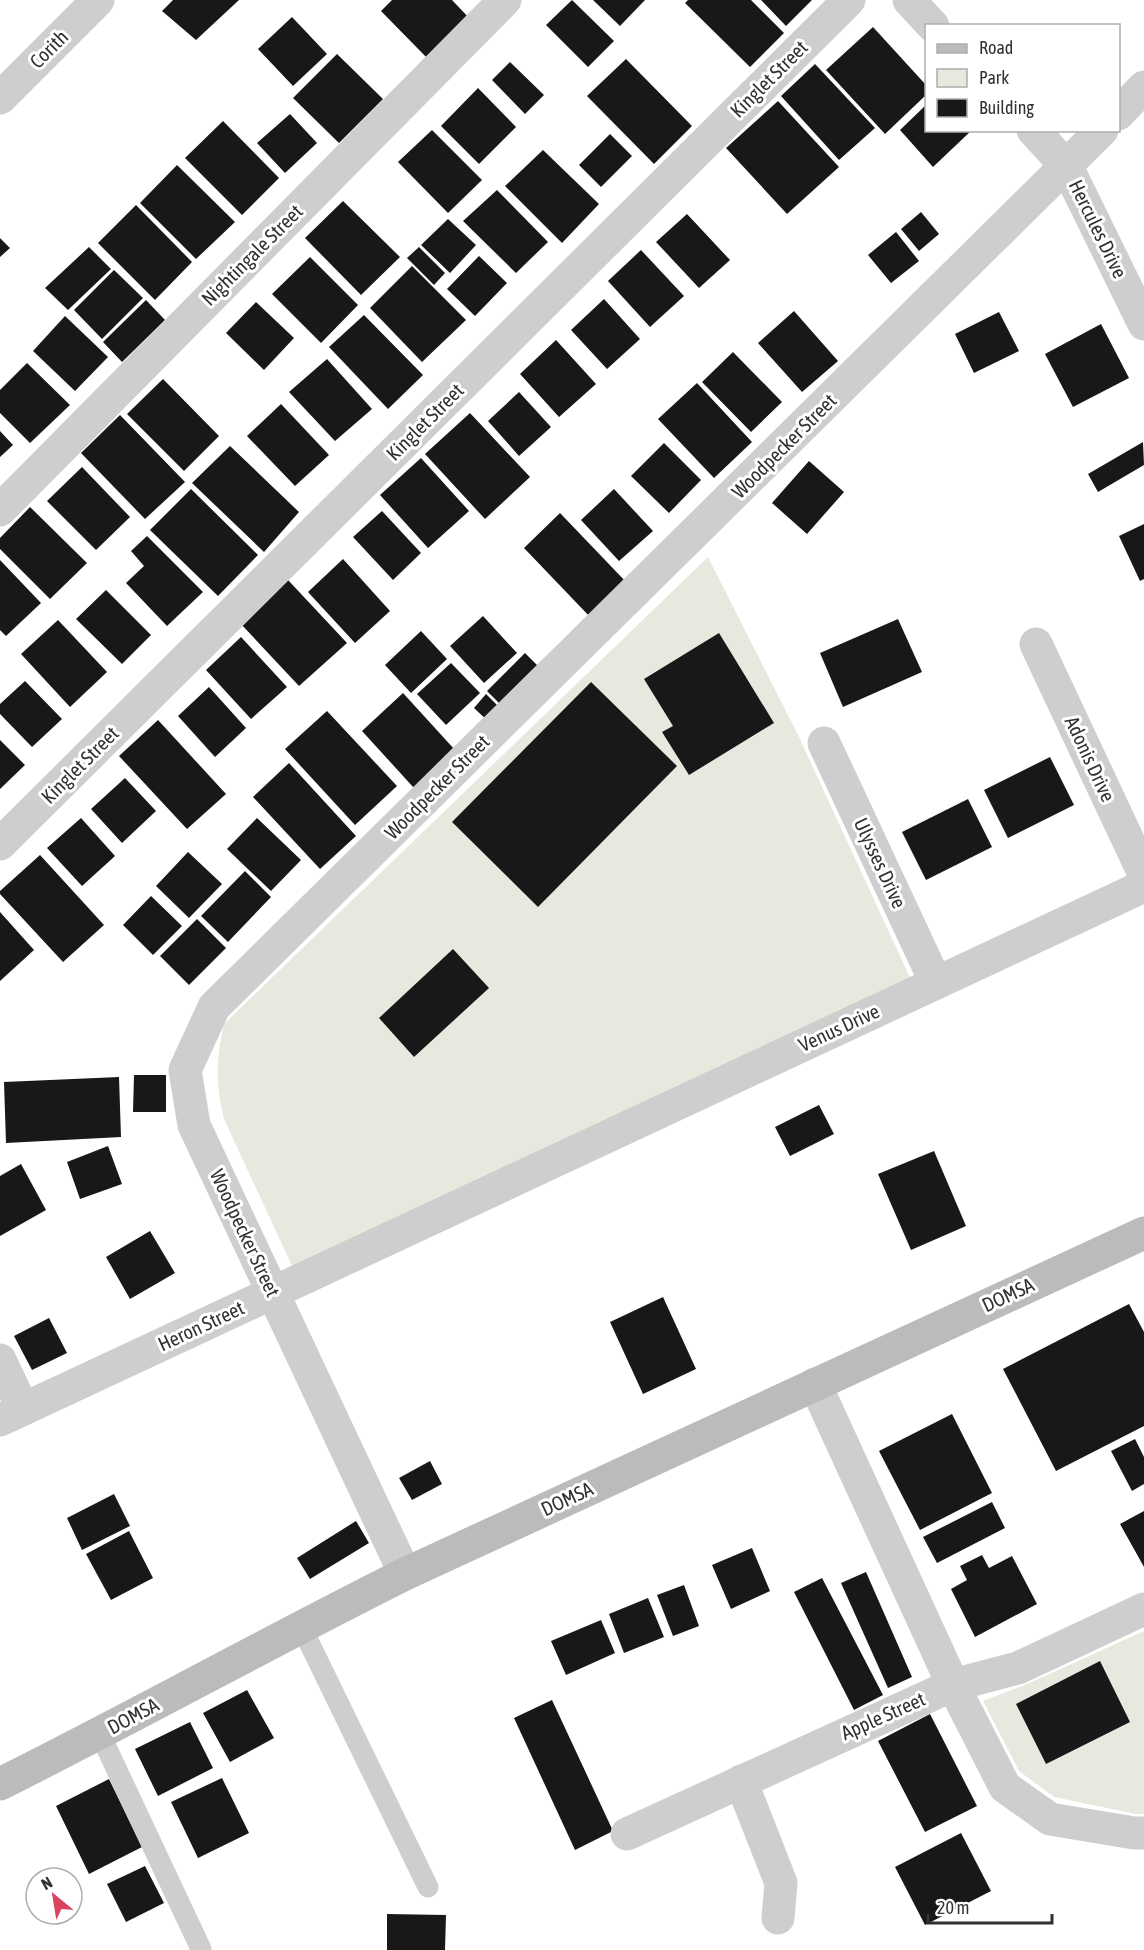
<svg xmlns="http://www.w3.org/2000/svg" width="1144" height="1950" viewBox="0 0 1144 1950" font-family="'Asap Condensed',sans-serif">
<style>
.green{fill:#e6eade}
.building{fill:#181818}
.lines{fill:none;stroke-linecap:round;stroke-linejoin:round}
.service{stroke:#cecece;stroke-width:21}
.minor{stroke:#cecece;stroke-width:33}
.secondary{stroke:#bbb;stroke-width:33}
.labels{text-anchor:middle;stroke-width:6;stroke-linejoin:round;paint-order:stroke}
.street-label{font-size:20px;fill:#313131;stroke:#fff}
</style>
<rect width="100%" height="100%" fill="#fff"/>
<!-- green -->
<path class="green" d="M708,557L799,737L912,982L292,1266L224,1119C215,1080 216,1062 224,1024Z
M1144,1631V1814H1136L1054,1797L1019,1771L983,1701L1027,1684Z"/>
<!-- building -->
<path class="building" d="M173,0H239L196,40L162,11Z
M392,0H452L471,20L429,60L381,11Z
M572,0L614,41L588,67L546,25Z
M593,0H645L620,26Z
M688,0H751L784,33L750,67L685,3Z
M761,0H812L786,26Z
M292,17L327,54L293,86L258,49Z
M873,27L926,85V95L885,134L826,70Z
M337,54L383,99L339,143L293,98Z
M626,59L692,126L654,164L587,96Z
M510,62L544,95L525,114L492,80Z
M815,64L875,128L839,160L781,96Z
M478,88L516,127L479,164L441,126Z
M778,101L839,167L787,214L726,148Z
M926,105V130H972L933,167L900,130Z
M290,114L317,143L285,173L257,143Z
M223,121L279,178L242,215L185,158Z
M432,130L482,180L448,213L398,162Z
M610,134L632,156L601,187L579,165Z
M543,150L599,204L562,243L505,186Z
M177,165L235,222L196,259L140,203Z
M497,190L548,242L516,273L463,221Z
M343,201L400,257L361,295L305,238Z
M136,205L192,262L155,300L98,243Z
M921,212L939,234L919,251L901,229Z
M687,214L730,260L699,288L656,242Z
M448,219L476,245L450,273L421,245Z
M896,232L919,261L891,283L868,255Z
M0,238L10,248L0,257Z
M89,247L111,269L68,310L45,288Z
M419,247L445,273L434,285L407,258Z
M641,250L684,296L650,327L608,281Z
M479,256L507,283L475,316L447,289Z
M310,257L358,305L321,343L272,294Z
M412,266L466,320L422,362L370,308Z
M114,270L143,298L102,339L74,310Z
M604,299L640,339L607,369L571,330Z
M146,300L165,320L122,362L103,342Z
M256,302L294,338L264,370L226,333Z
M794,311L838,361L802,392L758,343Z
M999,312L1019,351L974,373L955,334Z
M364,315L423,375L388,409L329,347Z
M65,316L108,357L75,391L33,351Z
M1101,324L1129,378L1073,407L1045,354Z
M556,340L596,384L559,417L520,374Z
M733,352L782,402L751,432L702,382Z
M327,359L372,409L335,441L289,392Z
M27,363L70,405L30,443L0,413V390Z
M163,379L219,436L184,471L127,414Z
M697,383L752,442L714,478L658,419Z
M519,392L551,427L519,456L488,421Z
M281,404L329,455L295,486L247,436Z
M470,413L530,477L485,519L425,454Z
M120,415L185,482L145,519L81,453Z
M0,431L13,445L0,457Z
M1143,442L1144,465L1098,492L1088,474Z
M664,443L701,480L669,513L631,476Z
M230,446L299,512L264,552L192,483Z
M421,458L469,511L428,548L380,495Z
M809,461L844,492L807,534L772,503Z
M82,467L130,517L96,550L47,501Z
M191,489L258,555L218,596L150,530Z
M614,489L653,531L619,561L581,520Z
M30,507L87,563L50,599L0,549V538Z
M382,511L421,553L393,580L353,537Z
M560,513L628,584L592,619L524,548Z
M1144,524V579L1140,581L1119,536Z
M147,536L203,592L167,626L126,583L144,566L131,551Z
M343,559L390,611L355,643L308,592Z
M0,560L41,603L6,636L0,630Z
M288,580L347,643L299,686L240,623Z
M106,590L151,635L122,664L76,619Z
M483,616L517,653L484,683L450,646Z
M898,619L922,672L843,707L820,653Z
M58,620L107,672L70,707L21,654Z
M421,631L447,659L411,693L385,665Z
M719,633L774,723L689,775L662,732L673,726L644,679Z
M241,637L287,687L251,719L206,670Z
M525,653L540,668L502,706L487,691Z
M451,663L480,693L446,725L417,694Z
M25,681L62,719L32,747L0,714V704Z
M591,682L677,766L538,907L452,822Z
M209,687L246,728L215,757L178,716Z
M403,693L455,750L414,788L362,731Z
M486,694L502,710L490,723L474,708Z
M327,711L397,786L355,825L285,749Z
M158,720L226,794L187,829L119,756Z
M0,740L25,765L0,789Z
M1050,757L1074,805L1008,838L984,790Z
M289,763L356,836L320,869L253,797Z
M125,778L156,811L122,843L91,809Z
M968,799L992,847L926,880L902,832Z
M81,818L115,856L82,886L47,848Z
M257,818L301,860L271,891L227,849Z
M188,852L222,884L189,918L156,886Z
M40,855L104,925L63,962L0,894V891Z
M245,871L271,897L228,942L201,916Z
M151,896L182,926L153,955L123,925Z
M0,912L34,950L0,981Z
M197,919L226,948L189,985L160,956Z
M453,949L489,988L414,1057L379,1018Z
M134,1075H166V1112H133Z
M119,1077L121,1137L6,1143L4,1082Z
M819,1105L834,1134L790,1156L775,1127Z
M108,1146L122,1184L80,1199L67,1162Z
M934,1151L966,1226L911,1250L878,1174Z
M21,1164L46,1210L0,1236V1176Z
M150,1231L175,1273L130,1299L106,1257Z
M663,1297L696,1369L643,1394L610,1322Z
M1129,1304L1144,1332V1426L1056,1471L1003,1369Z
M49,1318L67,1353L32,1370L14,1336Z
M952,1414L992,1493L920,1530L879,1451Z
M1135,1439L1144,1457V1484L1132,1491L1111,1451Z
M430,1461L442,1484L412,1500L399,1478Z
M114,1494L130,1526L82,1550L67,1518Z
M992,1502L1005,1528L937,1563L923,1537Z
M1144,1511V1567L1120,1524Z
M356,1521L369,1543L310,1579L297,1558Z
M129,1531L153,1578L111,1600L86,1554Z
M752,1548L770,1591L731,1609L712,1565Z
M982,1555L989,1568L1012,1556L1037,1604L975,1637L951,1589L967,1580L960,1566Z
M866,1572L912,1677L888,1688L841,1583Z
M822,1578L883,1695L854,1710L794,1592Z
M684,1585L699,1626L673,1636L657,1595Z
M648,1598L664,1637L624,1653L609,1614Z
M601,1620L615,1653L566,1675L551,1641Z
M1100,1661L1130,1722L1046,1764L1016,1704Z
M247,1690L274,1738L230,1762L203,1713Z
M552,1700L613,1831L575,1850L514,1718Z
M930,1714L977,1806L925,1832L878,1741Z
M190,1722L213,1768L158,1796L135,1749Z
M222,1778L249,1833L198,1858L171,1802Z
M109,1779L142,1847L89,1874L56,1806Z
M961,1833L991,1891L925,1925L895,1867Z
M145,1866L164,1903L126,1922L107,1884Z
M387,1914L446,1915L445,1950H387Z"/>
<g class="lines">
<!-- service -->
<path class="service" d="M301,1626L428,1887
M100,1734L201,1949"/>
<!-- minor -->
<path class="minor" d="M909,0L933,26
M0,98L98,0
M1118,114L1144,87
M1033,130L1067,167L1144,324
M0,510L505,0
M1036,644L1144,874
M824,743L936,983
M0,844L849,0
M0,1360L23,1409
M815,1384L953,1685L1005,1787L1050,1819L1134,1833H1144
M0,1420L1144,886
M405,1574L194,1125L185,1070L214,1007L1102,130
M741,1781L781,1883L778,1918
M627,1834L953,1685L1018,1668L1144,1609"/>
<!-- secondary -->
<path class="secondary" d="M0,1784C136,1716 269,1642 405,1574L1144,1233"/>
</g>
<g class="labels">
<!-- street labels -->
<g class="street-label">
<text transform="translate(49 49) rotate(-45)" y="7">Corith</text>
<text transform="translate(769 79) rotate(-45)" y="7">Kinglet Street</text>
<text transform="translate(1098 229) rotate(64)" y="7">Hercules Drive</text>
<text transform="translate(252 255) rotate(-45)" y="7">Nightingale Street</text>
<text transform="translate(425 422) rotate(-45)" y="7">Kinglet Street</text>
<text transform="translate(784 446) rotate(-45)" y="7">Woodpecker Street</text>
<text transform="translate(1090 759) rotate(65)" y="7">Adonis Drive</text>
<text transform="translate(80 765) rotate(-45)" y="7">Kinglet Street</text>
<text transform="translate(437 787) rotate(-45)" y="7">Woodpecker Street</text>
<text transform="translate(880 863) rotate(65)" y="7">Ulysses Drive</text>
<text transform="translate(839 1028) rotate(-25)" y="7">Venus Drive</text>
<text transform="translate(245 1233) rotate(65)" y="7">Woodpecker Street</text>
<text transform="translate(1008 1295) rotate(-25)" y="7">DOMSA</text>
<text transform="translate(201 1326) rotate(-25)" y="7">Heron Street</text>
<text transform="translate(567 1499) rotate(-25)" y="7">DOMSA</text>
<text transform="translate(133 1716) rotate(-28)" y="7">DOMSA</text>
<text transform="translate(883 1716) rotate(-24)" y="7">Apple Street</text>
</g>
</g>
<!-- legend -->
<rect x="925" y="24" width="195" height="108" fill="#ffffff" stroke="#adadad" stroke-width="1.5"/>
<rect x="937" y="44" width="30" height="9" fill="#bbbbbb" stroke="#adadad" stroke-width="1.5"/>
<text x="979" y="54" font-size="18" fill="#313131">Road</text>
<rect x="937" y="69" width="30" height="18" fill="#e6eade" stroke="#adadad" stroke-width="1.5"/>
<text x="979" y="84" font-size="18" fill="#313131">Park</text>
<rect x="937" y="99" width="30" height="18" fill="#181818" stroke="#adadad" stroke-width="1.5"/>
<text x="979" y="114" font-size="18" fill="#313131">Building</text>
<!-- north arrow -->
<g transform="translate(54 1896) rotate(330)"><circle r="28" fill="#ffffff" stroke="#adadad" stroke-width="1.5"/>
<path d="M0-4.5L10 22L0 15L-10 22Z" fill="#d94360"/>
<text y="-9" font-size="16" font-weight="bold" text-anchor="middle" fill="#313131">N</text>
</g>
<!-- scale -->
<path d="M928 1914v9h124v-9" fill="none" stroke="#313131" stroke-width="3"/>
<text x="937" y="1914" font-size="18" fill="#313131" stroke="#ffffff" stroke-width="4.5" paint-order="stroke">20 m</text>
</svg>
